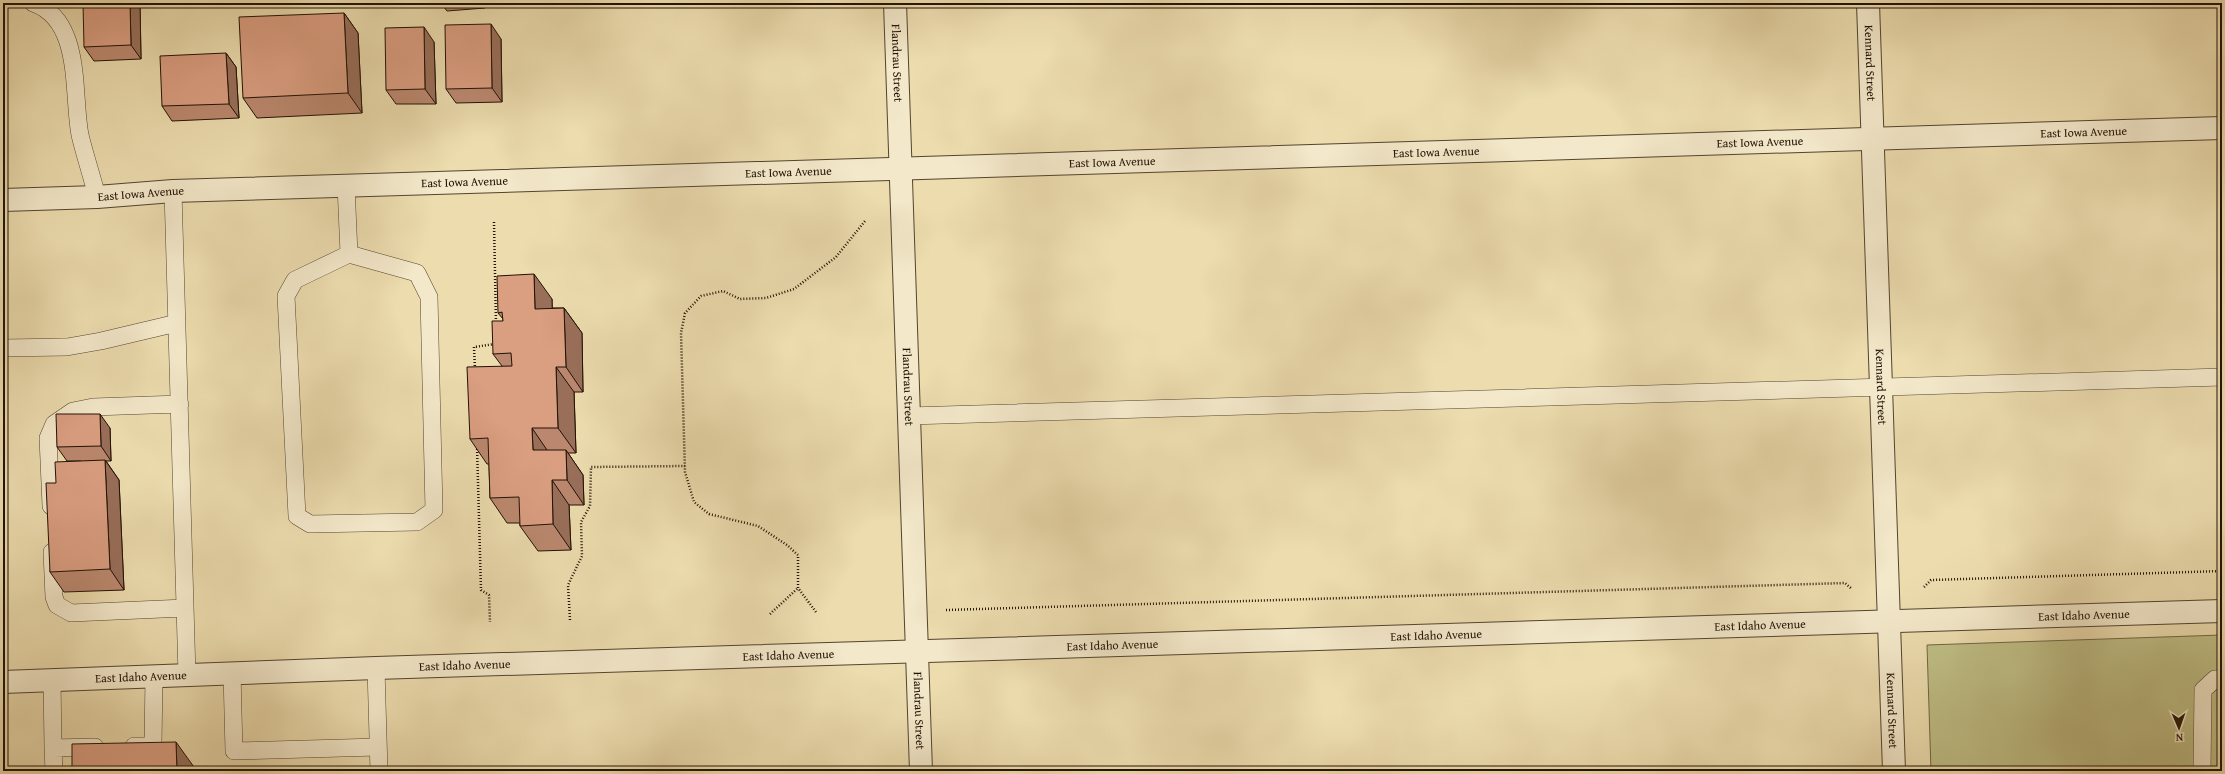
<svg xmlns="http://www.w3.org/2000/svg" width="2225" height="774" viewBox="0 0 2225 774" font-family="'Gentium Book Plus',serif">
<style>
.green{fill:#bfbe85;stroke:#706845}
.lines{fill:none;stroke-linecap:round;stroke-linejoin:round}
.service-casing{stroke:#54442f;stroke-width:18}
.minor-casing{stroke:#54442f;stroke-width:24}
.path{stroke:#211205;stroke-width:2.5;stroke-dasharray:1 2;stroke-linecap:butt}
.service{stroke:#f3e8ca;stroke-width:17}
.minor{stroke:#f3e8ca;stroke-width:22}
.wall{fill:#bb886f;stroke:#211205}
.shaded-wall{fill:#996f5a;stroke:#211205}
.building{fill:#da9e81;stroke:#211205}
.labels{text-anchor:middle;stroke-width:3;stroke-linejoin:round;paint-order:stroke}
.street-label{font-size:12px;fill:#211205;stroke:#f3e8ca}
</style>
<rect width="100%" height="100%" fill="#ecdcae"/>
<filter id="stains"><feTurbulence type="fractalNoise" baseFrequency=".005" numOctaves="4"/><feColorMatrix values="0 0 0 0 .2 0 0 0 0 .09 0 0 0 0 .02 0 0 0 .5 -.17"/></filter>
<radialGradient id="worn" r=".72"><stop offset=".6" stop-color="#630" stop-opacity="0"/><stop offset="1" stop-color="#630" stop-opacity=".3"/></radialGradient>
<!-- green -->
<path class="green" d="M2222,635V771H1931L1927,645Z"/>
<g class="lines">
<!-- service casing -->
<g class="service-casing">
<path id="service" d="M33,3C83,20 72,94 80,135C85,156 92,176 97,197
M346,185L349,254
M173,191L187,675
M349,254L417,273L429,297L434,510L417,522L310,524L297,516L286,296L295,280Z
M3,348L67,347L101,341L177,323
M909,416L2222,377
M51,506L48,438L54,424L73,411L93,407L180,404
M52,552L54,597L57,605L71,613L185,608
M376,668L379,771
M232,673L234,751L378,747
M52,679L53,748L95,747
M134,746H153L154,676
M53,748L54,771
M2202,771L2203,690L2215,679H2222"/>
</g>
<!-- minor casing -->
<g class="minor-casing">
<g id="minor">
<path id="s1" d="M895,3L921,771"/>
<path id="s2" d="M1868,3L1894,771"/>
<path id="s3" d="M3,200L97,197L173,191L2222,128"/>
<path id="s4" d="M3,682L376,668L2222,611"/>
</g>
</g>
<!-- path -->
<path class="path" d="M494,222L496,324
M475,369L474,347L495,344
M477,446L481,590L489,595L490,622
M1924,587L1931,580L2222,571
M946,610L1845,583L1852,589
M816,612L798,588V555L787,545L758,526L709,514L694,502L685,472L681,333L685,313L701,296L723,291L740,299L766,298L794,289L836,257L865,221
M770,614L798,588
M570,620L568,585L582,556L581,522L590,506L591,467L685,466"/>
<!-- service -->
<use href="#service" class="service"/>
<!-- minor -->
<use href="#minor" class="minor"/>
</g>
<!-- wall -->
<path class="wall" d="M140,3L141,59L94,61L84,47Z
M400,3H439V7H403Z
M441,3H484L485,8L447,11Z
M344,13L358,33L362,113L257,118L243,98Z
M501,39L502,102L456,103L446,89Z
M434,42L436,104H396L386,90Z
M226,53L236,67L239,118L172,121L162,106Z
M552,299V308H564L582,333L583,392H574L576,453H568L583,475L584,505H569L571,550L538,551L520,526V523H507L490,498L489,464H487L470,439L502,366L493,354L503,321V319L498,313Z
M110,428L111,461H106L119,480L124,590L64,592L50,572L56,483L81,461H67L57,447Z"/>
<!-- shaded-wall -->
<path class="shaded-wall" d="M130,3H140L141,59L131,45Z
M436,3H439V7Z
M481,3H484L485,8Z
M344,13L358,33L362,113L348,93Z
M491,24L501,39L502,102L492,88Z
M424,27L434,42L436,104L425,89Z
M226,53L236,67L239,118L229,104Z
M534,274L552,299L553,334L535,309Z
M564,308L582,333L583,392L566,367Z
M556,367L574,392L576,453L558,428Z
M100,414L110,428L111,461L101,446Z
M532,428L549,453L533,450Z
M566,450L583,475L584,505L567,480Z
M105,460L119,480L124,590L110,569Z
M552,480L569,505L571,550L553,524Z
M176,742L194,767V771H177Z"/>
<!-- building -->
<path class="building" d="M83,3H130L131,45L84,47Z
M344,13L348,93L243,98L239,17Z
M491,24L492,88L446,89L445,25Z
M424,27L425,89L386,90L385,28Z
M226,53L229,104L162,106L160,56Z
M534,274L535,309L564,308L566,367H556L558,428H532L533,450H566L567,480H552L553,524L520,526L519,497L490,498L488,438L470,439L467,367L512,366L511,353L493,354L492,321H503L502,312L498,313L497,276Z
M56,414H100L101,446L57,447Z
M105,460L110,569L50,572L46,483H56L55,462Z
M176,742L177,771H72V744Z"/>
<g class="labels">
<!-- street labels -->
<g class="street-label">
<text dy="4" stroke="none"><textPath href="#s1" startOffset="60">Flandrau Street</textPath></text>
<text dy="4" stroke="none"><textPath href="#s2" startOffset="60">Kennard Street</textPath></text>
<text dy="4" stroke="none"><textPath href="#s3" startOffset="2082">East Iowa Avenue</textPath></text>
<text dy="4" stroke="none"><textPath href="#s3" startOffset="1758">East Iowa Avenue</textPath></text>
<text dy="4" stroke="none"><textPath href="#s3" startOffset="1434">East Iowa Avenue</textPath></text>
<text dy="4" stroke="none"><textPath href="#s3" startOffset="1110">East Iowa Avenue</textPath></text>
<text dy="4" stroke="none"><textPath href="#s3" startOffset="786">East Iowa Avenue</textPath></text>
<text dy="4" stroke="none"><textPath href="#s3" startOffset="462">East Iowa Avenue</textPath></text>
<text dy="4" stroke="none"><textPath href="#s3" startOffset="138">East Iowa Avenue</textPath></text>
<text dy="4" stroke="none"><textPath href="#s1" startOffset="384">Flandrau Street</textPath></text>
<text dy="4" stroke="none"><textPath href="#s2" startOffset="384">Kennard Street</textPath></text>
<text dy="4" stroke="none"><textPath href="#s4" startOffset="2082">East Idaho Avenue</textPath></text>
<text dy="4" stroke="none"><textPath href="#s4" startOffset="1758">East Idaho Avenue</textPath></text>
<text dy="4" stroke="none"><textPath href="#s4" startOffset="1434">East Idaho Avenue</textPath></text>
<text dy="4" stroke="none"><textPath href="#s4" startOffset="1110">East Idaho Avenue</textPath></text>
<text dy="4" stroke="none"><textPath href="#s4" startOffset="786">East Idaho Avenue</textPath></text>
<text dy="4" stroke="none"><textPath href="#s4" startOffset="462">East Idaho Avenue</textPath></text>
<text dy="4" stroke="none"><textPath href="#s4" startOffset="138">East Idaho Avenue</textPath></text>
<text dy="4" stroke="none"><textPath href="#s1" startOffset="708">Flandrau Street</textPath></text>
<text dy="4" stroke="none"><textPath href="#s2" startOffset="708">Kennard Street</textPath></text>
</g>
</g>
<!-- margin -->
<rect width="2225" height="774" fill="none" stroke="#ecdcae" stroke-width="16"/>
<rect x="4" y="4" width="2217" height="766" fill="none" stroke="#211205" stroke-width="2"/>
<rect x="8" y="8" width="2209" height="758" fill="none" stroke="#211205"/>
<!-- north arrow -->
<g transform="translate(2179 728) rotate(178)" stroke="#f3e8ca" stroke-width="3" paint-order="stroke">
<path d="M0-3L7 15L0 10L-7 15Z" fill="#211205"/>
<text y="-6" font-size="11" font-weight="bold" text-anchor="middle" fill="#211205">N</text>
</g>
<rect width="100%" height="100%" filter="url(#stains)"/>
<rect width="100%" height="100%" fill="url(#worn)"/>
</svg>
